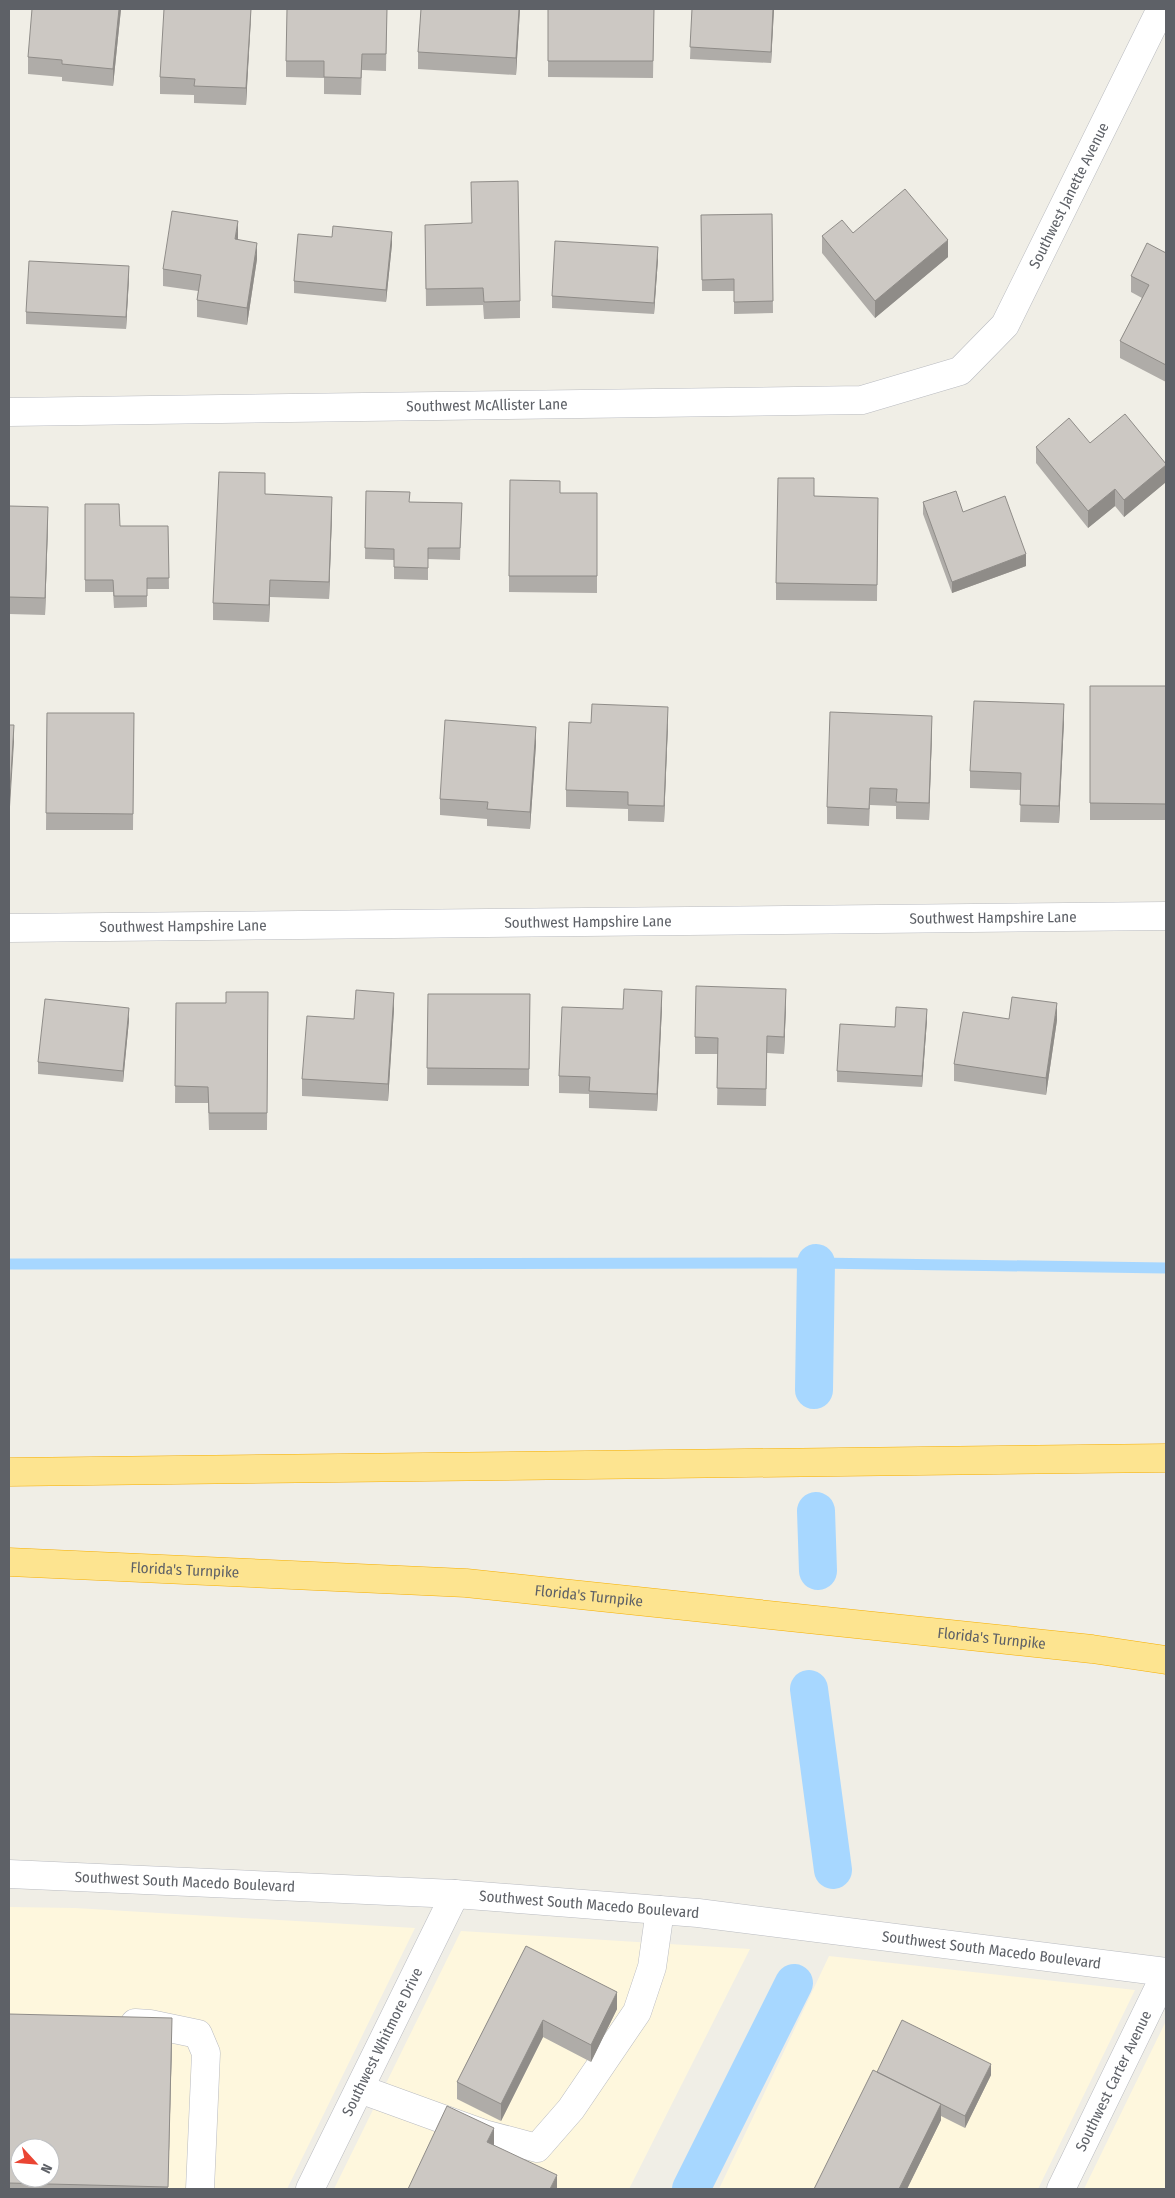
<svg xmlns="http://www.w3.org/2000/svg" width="1175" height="2198" viewBox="0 0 1175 2198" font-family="'Fira Sans Condensed',sans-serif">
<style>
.commercial{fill:#fef7dd;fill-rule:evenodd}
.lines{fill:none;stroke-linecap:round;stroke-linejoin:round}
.stream{stroke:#a7d7ff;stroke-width:11}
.canal{stroke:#a7d7ff;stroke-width:38}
.minor-casing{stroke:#b9bbc0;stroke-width:29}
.highway-casing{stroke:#f6af00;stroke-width:29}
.minor{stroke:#fff;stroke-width:28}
.highway{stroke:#fde490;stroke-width:28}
.wall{fill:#afaca8}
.shaded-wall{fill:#8f8c88}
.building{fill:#ccc8c3;stroke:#8f8c88;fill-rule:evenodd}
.labels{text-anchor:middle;stroke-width:4;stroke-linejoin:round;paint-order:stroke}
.street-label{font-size:15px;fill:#5e6167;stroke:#fff}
</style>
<rect width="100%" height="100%" fill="#f0eee6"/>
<!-- commercial -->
<path class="commercial" d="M9,1907L75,1908L415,1928L287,2189H9ZM20,2148H50V2178H20Z
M461,1931L750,1949L629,2189H334Z
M829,1956L1135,1990L1038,2189H719Z
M1166,2021V2189H1084Z"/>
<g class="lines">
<!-- stream -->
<path class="stream" d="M9,1264L816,1263L1166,1268"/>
<!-- canal -->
<path class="canal" d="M814,1390L816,1263
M816,1511L818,1571
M809,1689L833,1870
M691,2189L794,1983"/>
<!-- minor casing -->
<g class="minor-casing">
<g id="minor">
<path id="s1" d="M9,412L862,400L960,371L1005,325L1161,9"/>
<path id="s2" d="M9,928L1166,916"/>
<path id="s3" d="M9,1874L455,1894L698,1913L1166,1972"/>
<path d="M135,2023L150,2024L198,2034L206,2053L200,2189"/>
<path d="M360,2089L484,2134L537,2148L571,2109L637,2012L652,1967L660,1910"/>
<path id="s4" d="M310,2189L455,1894"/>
<path id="s5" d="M1061,2189L1166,1973"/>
</g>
</g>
<!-- highway casing -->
<g class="highway-casing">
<g id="highway">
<path d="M9,1472L1166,1458"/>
<path id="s6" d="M9,1562L466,1583L1092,1649L1166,1660"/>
</g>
</g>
<!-- minor -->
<use href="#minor" class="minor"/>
<!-- highway -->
<use href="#highway" class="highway"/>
</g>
<!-- wall -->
<path class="wall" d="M121,9L113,86L62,81V77L28,74V57Z
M251,9L246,105L194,103V95L160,94V77Z
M387,9L386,71L362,70L361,95L324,94V78L286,77V61Z
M421,9H520L516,75L418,69V52Z
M548,9H654L653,78L548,77Z
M692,9H774L771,63L690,59Z
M772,214L773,313L734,314V291H702L701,215Z
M425,225L520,301V318L484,319L483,305L426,306Z
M853,233L948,257L875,318L822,253V236Z
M238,238V239L257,259L247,325L197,317V300L198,291L163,286V269Z
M392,244L386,302L294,293V281Z
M1166,253V382L1120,358V341L1142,298L1131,292V276Z
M658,259L654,314L552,308V296Z
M129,278L126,329L26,324V312Z
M1090,443L1166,464V482L1124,517L1115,506L1088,528L1036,463V447Z
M366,491L410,502L462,503L460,560L428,559V580L394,579V560L365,559Z
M597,493V593L509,592V576Z
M265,494L332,514L329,599L270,597L269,622L213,620V603Z
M814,496L878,498L877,601L776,600V583Z
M923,502L963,512L1026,566L952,593L923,514Z
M85,504L120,526H168L169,589H147V607L114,608L113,592H85Z
M9,506L48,524L45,615L9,614Z
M1090,686H1166V820H1090Z
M47,713H134L133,830H46Z
M1064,721L1059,823L1020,822L1021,790L970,788V771Z
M591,723L668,724L664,822L628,821V809L566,807V790Z
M932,733L929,820L896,819V806L870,805L869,826L827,824V807Z
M536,744L530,829L487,826V819L440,815V799Z
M268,992L267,1130H209L208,1103H175L176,1003H226Z
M428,994H530L529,1086L427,1085Z
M786,1006L784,1054L767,1053L766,1106L717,1105L718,1054H695V1037Z
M662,1007L657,1111L589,1108V1094L559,1093V1076L623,1009Z
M394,1009L388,1101L302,1096V1079L354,1019Z
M1009,1019L1057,1020L1046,1095L954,1081V1064Z
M129,1020L123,1082L38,1074V1062Z
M927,1020L922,1087L837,1082V1071L895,1027Z
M526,1946L617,2009L591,2062L543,2037L501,2121L457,2099V2082Z
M9,2014L172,2040L168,2189H9Z
M877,2072L991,2075L965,2128L941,2116V2120L907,2189H814Z"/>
<!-- shaded-wall -->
<path class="shaded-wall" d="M119,9H121L113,86V69Z
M251,9V18L246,105V88Z
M519,9H520L516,75V58Z
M773,9H774L771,63V52Z
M238,221V238L235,256V239Z
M392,232V244L386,302V290Z
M948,240V257L875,318V301Z
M257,243V259L247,325V308Z
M658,247V259L654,314V303Z
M129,266V278L126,329V317Z
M1166,465V482L1124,517V500Z
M1115,489V506L1088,528V511Z
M332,497V514L329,599V582Z
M48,507V524L45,615V598Z
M1026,554V566L952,593V582Z
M270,580V597L269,622V605Z
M1064,704V721L1059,823V806Z
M668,707V724L664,822V806Z
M932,716V733L929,820V803Z
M14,725V742L9,823V806Z
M536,727V744L530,829V812Z
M786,989V1006L784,1054V1037Z
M662,991V1007L657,1111V1094Z
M394,993V1009L388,1101V1084Z
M1057,1003V1020L1046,1095V1078Z
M129,1008V1020L123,1082V1071Z
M927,1009V1020L922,1087V1076Z
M617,1992V2009L591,2062V2045Z
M172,2018V2040L168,2189Z
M543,2020V2037L501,2121V2104Z
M991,2064V2075L965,2128V2116Z
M941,2104V2120L907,2189H899Z
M494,2128V2145L487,2159V2142Z
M557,2175V2189H550Z"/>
<!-- building -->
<path class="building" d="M32,9H119L113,69L62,64V60L28,57Z
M164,9H251L246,88L194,86L195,79L160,77Z
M287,9H387L386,54H362L361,78L324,77V61H286Z
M421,9H519L516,58L418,52Z
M548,9H654L653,61H548Z
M692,9H773L771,52L690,47Z
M518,181L520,301L484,302L483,288L426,289L425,225L472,223L471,182Z
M905,189L948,240L875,301L822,236L842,220L853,233Z
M172,211L238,221L235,239L257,243L247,308L197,300L201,275L163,269Z
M772,214L773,301L734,302V279L702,280L701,215Z
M333,226L392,232L386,290L294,281L298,234L332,237Z
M555,241L658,247L654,303L552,296Z
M1147,243L1166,253V365L1120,341L1149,285L1131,276Z
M29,261L129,266L126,317L26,312Z
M1125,414L1166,464V465L1124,500L1115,489L1088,511L1036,447L1069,418L1090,443Z
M219,472L265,473V494L332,497L329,582L270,580L269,605L213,603Z
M778,478H814V496L878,498L877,585L776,583Z
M510,480L560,481V493H597V576H509Z
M366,491L410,492L409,502L462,503L460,548H428V568L394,567V549L365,548Z
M956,491L963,512L1005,496L1026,554L952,582L923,502Z
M85,504H119L120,526H168L169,578H147V596H114L113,580H85Z
M9,506L48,507L45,598L9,597Z
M1090,686H1166V804L1090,803Z
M974,701L1064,704L1059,806L1020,805L1021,773L970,771Z
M592,704L668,707L664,806L628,805V792L566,790L569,722L591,723Z
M830,712L932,716L929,803L896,802L897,789L870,788L869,809L827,807Z
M47,713H134L133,814L46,813Z
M445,720L536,727L530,812L487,809L488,802L440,799Z
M9,725H14L9,806Z
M696,986L786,989L784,1037L767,1036L766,1089L717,1088L718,1038L695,1037Z
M624,989L662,991L657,1094L589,1091L590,1077L559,1076L562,1007L623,1009Z
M356,990L394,993L388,1084L302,1079L307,1016L354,1019Z
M226,992H268L267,1113H209L208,1087L175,1086L176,1003H226Z
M428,994H530L529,1069L427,1068Z
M1012,997L1057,1003L1046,1078L954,1064L963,1012L1009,1019Z
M45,999L129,1008L123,1071L38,1062Z
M896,1007L927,1009L922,1076L837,1071L840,1024L895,1027Z
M526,1946L617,1992L591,2045L543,2020L501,2104L457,2082Z
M9,2014L172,2018L168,2187L9,2183ZM20,2148H50V2178H20Z
M902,2020L991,2064L965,2116L877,2072Z
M873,2070L941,2104L899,2189H814Z
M447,2106L494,2128L487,2142L557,2175L550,2189H408Z"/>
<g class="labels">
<!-- street labels -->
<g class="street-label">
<text dy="5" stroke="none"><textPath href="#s1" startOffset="1164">Southwest Janette Avenue</textPath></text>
<text dy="5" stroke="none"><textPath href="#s1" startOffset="478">Southwest McAllister Lane</textPath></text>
<text dy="5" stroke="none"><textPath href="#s2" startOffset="984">Southwest Hampshire Lane</textPath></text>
<text dy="5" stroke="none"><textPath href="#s2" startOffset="579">Southwest Hampshire Lane</textPath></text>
<text dy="5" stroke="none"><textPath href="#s2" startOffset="174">Southwest Hampshire Lane</textPath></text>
<text dy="5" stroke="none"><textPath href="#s6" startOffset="176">Florida's Turnpike</textPath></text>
<text dy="5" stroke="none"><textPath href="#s6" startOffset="581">Florida's Turnpike</textPath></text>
<text dy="5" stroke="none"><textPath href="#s6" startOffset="986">Florida's Turnpike</textPath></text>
<text dy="5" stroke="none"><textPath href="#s3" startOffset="176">Southwest South Macedo Boulevard</textPath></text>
<text dy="5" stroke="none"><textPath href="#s3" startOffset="581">Southwest South Macedo Boulevard</textPath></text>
<text dy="5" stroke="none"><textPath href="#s3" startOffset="986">Southwest South Macedo Boulevard</textPath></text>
<text dy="5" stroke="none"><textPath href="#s4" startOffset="164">Southwest Whitmore Drive</textPath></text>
<text dy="5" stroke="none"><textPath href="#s5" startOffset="120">Southwest Carter Avenue</textPath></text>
</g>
</g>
<!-- border -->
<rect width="1175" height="2198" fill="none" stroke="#5e6167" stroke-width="20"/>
<!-- north arrow -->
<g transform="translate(35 2163) rotate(116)"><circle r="24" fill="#ffffff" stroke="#bfc0c2"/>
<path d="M0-4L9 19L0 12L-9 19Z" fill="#ea4533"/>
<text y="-8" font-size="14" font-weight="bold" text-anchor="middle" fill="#5e6167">N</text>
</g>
</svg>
